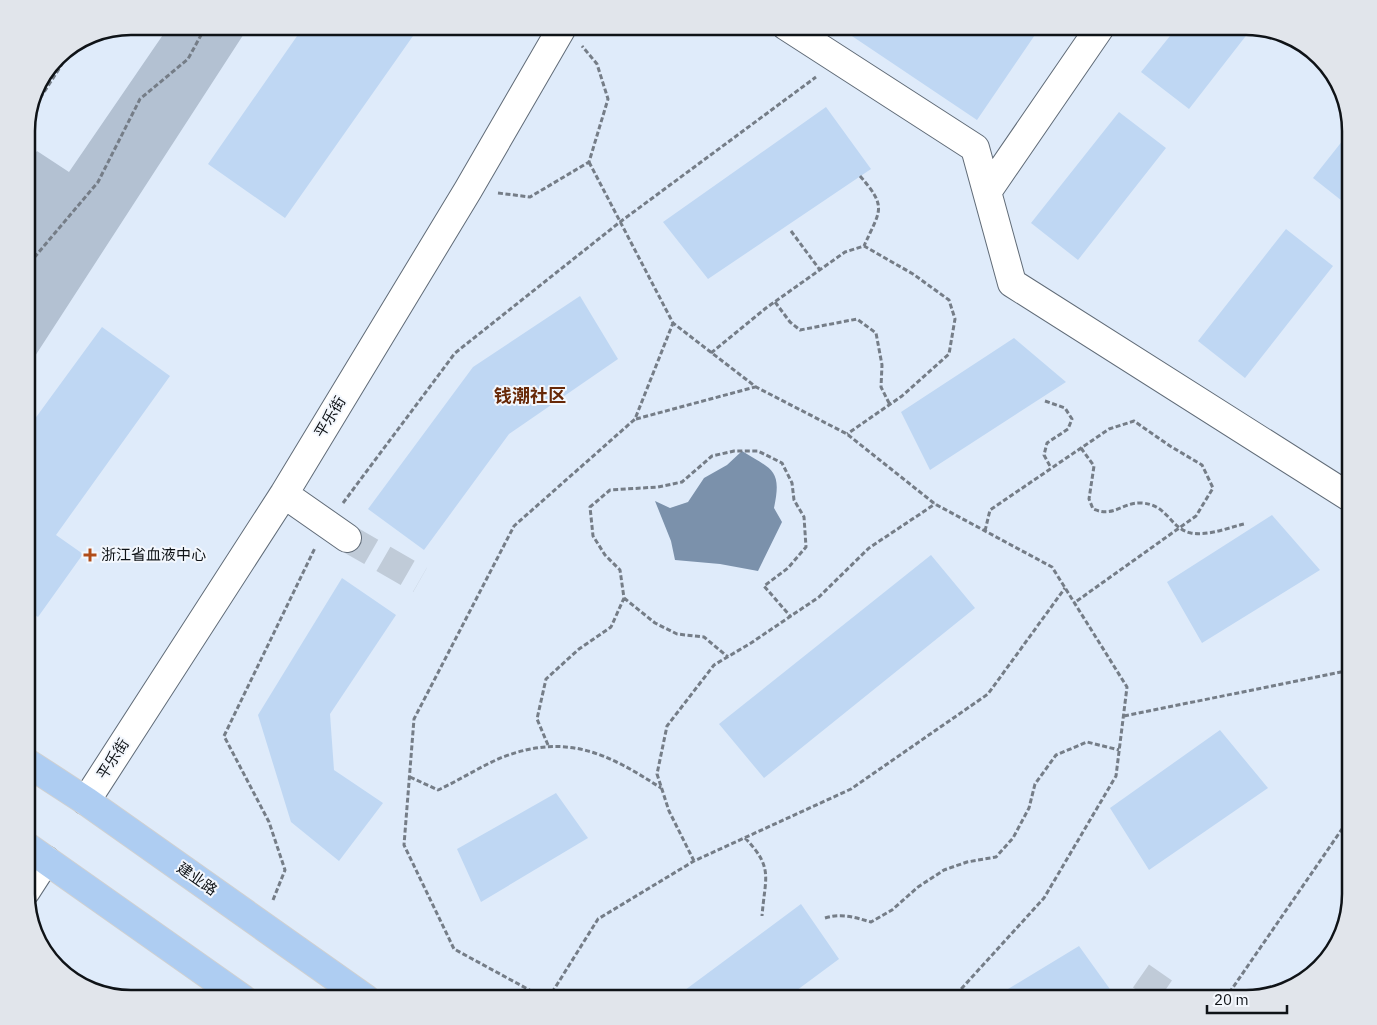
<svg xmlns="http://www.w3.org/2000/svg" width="1377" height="1025" viewBox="0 0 1377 1025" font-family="'IBM Plex Sans','Noto Sans SC',sans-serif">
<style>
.green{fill:#b3c1d2}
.water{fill:#7b91ab}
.building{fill:#bfd7f3}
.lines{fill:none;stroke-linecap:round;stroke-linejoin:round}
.minor-tunnel{stroke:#c0cbd8;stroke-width:28;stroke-dasharray:28 14;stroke-linecap:butt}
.minor-casing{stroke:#606b77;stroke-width:30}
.major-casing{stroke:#cfd0d1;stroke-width:30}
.path{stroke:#757d87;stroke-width:3;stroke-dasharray:5 2.5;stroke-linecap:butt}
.minor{stroke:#fff;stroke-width:28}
.major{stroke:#aecdf2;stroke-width:28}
.poi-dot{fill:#b04c19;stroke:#f3f7fd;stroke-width:2}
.labels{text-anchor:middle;stroke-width:4;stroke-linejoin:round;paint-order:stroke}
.street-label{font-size:15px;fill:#0f1317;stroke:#f3f7fd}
.poi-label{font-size:15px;fill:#0f1317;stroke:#f3f7fd;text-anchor:start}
.quarter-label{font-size:18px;font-weight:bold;fill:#672807;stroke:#f3f7fd}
.rim{fill:none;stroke:#0f1317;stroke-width:2.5}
</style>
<rect width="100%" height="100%" fill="#dfebfa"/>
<!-- green -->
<path class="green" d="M169,26H249L26,370V166L37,151L69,172Z"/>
<!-- water -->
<path class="water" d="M742,451C773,470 782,470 774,508L782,522L758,571L720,564L675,560L671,541L655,501L670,508L688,502L704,478L727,465Z"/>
<!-- building -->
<path class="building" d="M304,26H420L285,218L208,164Z
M837,26H1041L977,120Z
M1178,26L1252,28L1189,109L1141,72Z
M826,107L871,169L708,279L663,222Z
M1119,112L1166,148L1078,260L1031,223Z
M1351,130V208L1313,178Z
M1286,229L1333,266L1245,378L1198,341Z
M580,296L618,359L509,434L424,550L368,509L473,367Z
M102,327L170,376L56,535L83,554L38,617L26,609V431Z
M1014,338L1066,382L930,470L901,412Z
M1272,515L1320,570L1202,643L1167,582Z
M931,555L975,608L764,778L719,724Z
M342,578L396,615L330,714L334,770L383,803L339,861L291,822L258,715Z
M1220,730L1268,788L1149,870L1110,808Z
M556,793L588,838L481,902L457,849Z
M801,904L839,959L785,999H685L681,993Z
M1079,946L1117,999H994L1003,992Z"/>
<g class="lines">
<!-- minor-tunnel -->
<path class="minor-tunnel" d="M347,538L420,580
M1141,976L1174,999"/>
<!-- minor casing -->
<g class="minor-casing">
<path id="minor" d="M786,26L975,148L1012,283L1351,498
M987,192L1101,26
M284,494L347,538
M86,801L284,494L468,190L563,26
M26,891L46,860"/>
</g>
<!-- major casing -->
<g class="major-casing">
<path id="major" d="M26,762L86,801L366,999
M26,846L243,999"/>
</g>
<!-- path -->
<path class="path" d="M28,117L75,44
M589,162L673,323L756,387L847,434L935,504L1052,567L1127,687L1116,776L1044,898L952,999
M860,176C888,208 880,210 864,246
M498,193L530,197L589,162L608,99L597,64L582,46
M791,231L820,270
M26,270L33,259L98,182L140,99L188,59L206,26
M775,302L790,322L800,330L857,319L876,333L882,365L881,387L890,405
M711,353L766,308L845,252L864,246L913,274L949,300L955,319L949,354L902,396L847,434
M1045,401L1065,408L1072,419L1068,429L1047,443L1044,455L1051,468
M636,419L755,387
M1081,448L1094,466L1089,499L1093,509C1115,518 1122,502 1141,503C1168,504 1170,529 1191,533C1209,536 1227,528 1244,524
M343,503L455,353L620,222L816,77
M985,531L990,510L1109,429L1134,421L1170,446L1202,465L1213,488L1196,516L1074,603
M624,598L655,623L677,634L704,637L728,657
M1124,716L1351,670
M548,745L537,719L546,679L579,649L611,627L624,598L620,570L605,555L593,536L590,507L610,490L658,487L682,482L712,456L734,451H758L782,463L792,483L794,500L804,517L806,547L788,568L764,586L791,617
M410,777L438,790C460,780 481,766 503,757C567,733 607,753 661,788
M745,838C774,868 765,877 762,916
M694,861L669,811L657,774L667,726L714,665L751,643L819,597L869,548L935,504
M273,900L285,870L269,822L224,736L315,548
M825,918C842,913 854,917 871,922L892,910L918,887L944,870L967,862L996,857L1013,838L1029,808L1035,784L1056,755L1087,742L1119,750
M546,999L454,949L404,845L414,719L514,526L635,419L673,323
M548,999L598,919L694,861L851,789L988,694L1065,588
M1225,999L1351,816"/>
<!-- minor -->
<use href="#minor" class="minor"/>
<!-- major -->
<use href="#major" class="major"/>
</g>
<!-- markers -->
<path class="poi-dot" d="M87.5 547.5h5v5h5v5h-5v5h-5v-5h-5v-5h5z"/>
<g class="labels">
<!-- street labels -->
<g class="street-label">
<text transform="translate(330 417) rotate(-59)" y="5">平乐街</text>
<text transform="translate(113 759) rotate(-57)" y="5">平乐街</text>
<text transform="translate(197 879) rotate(35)" y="5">建业路</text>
</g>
<!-- poi labels -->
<g class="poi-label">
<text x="101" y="560">浙江省血液中心</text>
</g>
<!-- quarter labels -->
<g class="quarter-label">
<text x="530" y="402">钱潮社区</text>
</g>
</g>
<!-- crop -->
<path d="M0 0H1377V1025H0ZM131 35H1246A96 96 0 0 1 1342 131V894A96 96 0 0 1 1246 990H131A96 96 0 0 1 35 894V131A96 96 0 0 1 131 35Z" fill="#e1e5eb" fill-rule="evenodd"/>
<path class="rim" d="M131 35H1246A96 96 0 0 1 1342 131V894A96 96 0 0 1 1246 990H131A96 96 0 0 1 35 894V131A96 96 0 0 1 131 35Z"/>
<!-- scale -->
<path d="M1207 1005v8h80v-8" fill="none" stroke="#0f1317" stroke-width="2.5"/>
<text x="1214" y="1005" font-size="15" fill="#0f1317" stroke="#f3f7fd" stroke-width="4" paint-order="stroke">20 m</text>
</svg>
